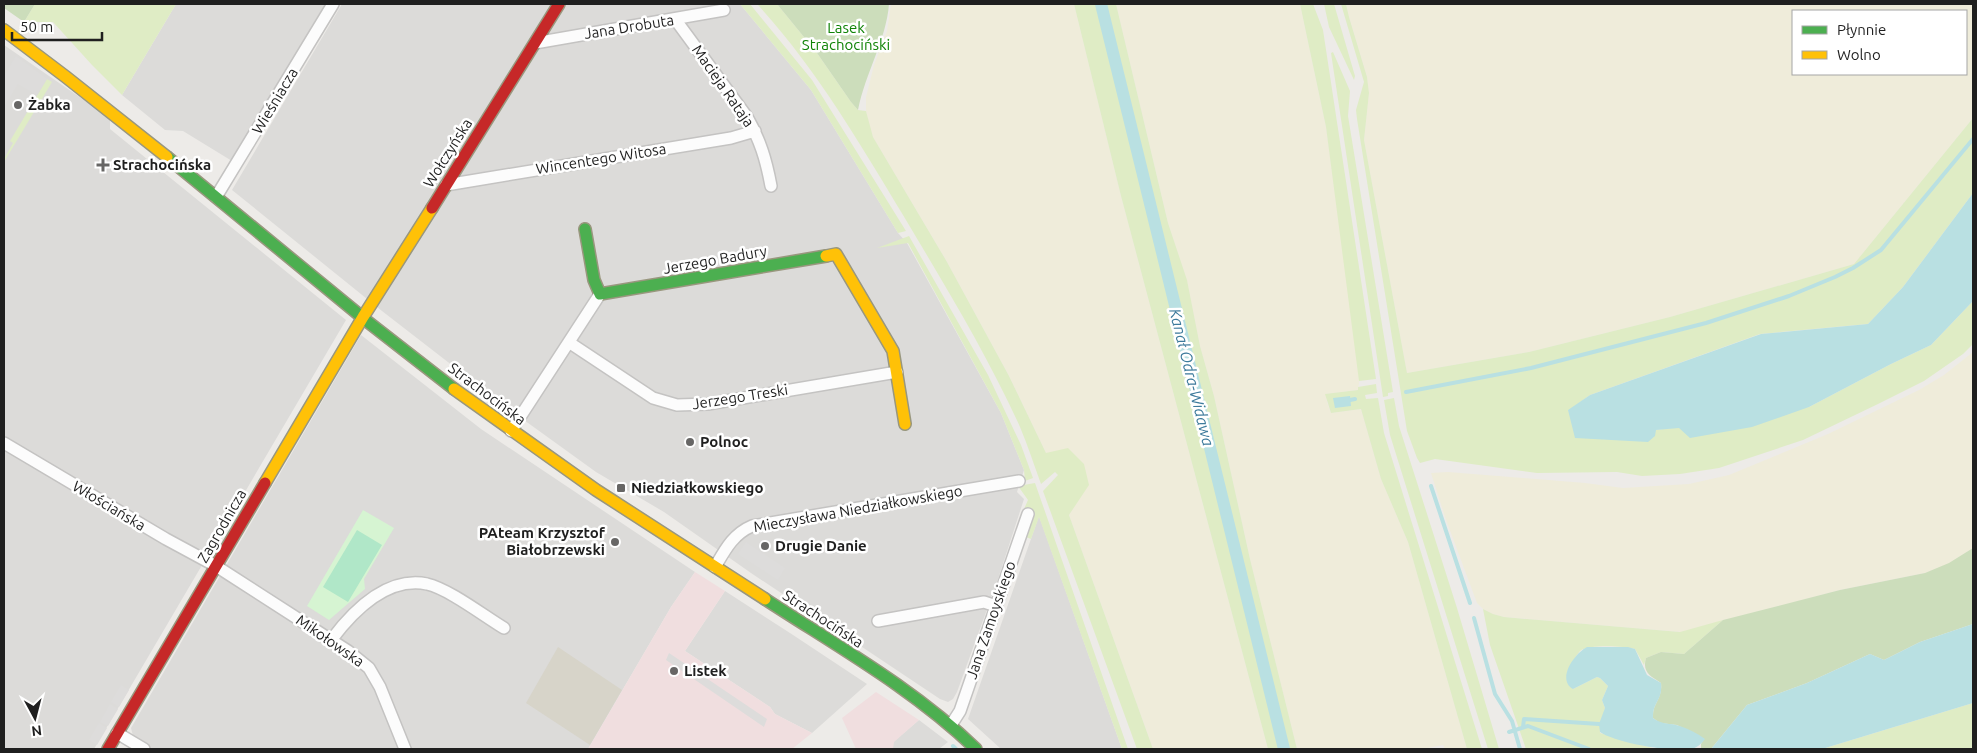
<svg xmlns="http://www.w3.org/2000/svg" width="1977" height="753" viewBox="0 0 1977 753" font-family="Ubuntu,sans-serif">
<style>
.residential{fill:#dcdbd9}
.commercial{fill:#f0dedf}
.construction{fill:#d7d4c9}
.farmland{fill:#efecda;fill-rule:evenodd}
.grass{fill:#dfecc5}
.forest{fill:#cdb}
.park{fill:#d6f4d2}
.pitch{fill:#b0e7c8}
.parking{fill:#dddcdb}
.water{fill:#b9e0e2}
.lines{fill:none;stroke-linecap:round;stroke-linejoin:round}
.stream{stroke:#b9e0e2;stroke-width:4}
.canal{stroke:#b9e0e2;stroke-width:12}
.street-casing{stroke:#c4c3c2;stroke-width:14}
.fast-casing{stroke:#99977e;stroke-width:14}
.slow-casing{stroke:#99977e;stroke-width:14}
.jam-casing{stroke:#99977e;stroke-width:14}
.street{stroke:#fcfcfc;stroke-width:11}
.fast{stroke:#4caf50;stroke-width:11}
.slow{stroke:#ffc107;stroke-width:11}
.jam{stroke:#c62828;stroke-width:11}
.poi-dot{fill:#676665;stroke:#fff;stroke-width:2}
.labels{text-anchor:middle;stroke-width:5;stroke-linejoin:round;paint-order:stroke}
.street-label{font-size:15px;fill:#1f1f1f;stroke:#fff}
.park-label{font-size:15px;fill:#0f8306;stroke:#fff}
.poi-label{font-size:15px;font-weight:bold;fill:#1f1f1f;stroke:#fff;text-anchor:start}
.water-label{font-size:16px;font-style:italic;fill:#3e7b9c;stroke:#fff}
</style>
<rect width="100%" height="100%" fill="#edebe8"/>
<!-- residential -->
<path class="residential" d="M176,4H325L232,161L183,131L165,130L122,95Z
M342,4H740L811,90L898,233L907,243L1001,413L1024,470L1017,492L1024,499L997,582L957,692L953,699L948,702L940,699L751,573L664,512L596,472L506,407L382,311L232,190Z
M4,45L110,118V129L346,320L94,749H4Z
M361,335L481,429L695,572L671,607L588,749H153L133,736L131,728Z
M1039,516L1122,749H1001L968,719Z
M725,591L790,633L867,684L812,733L775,714L770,707L685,651Z
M919,720L948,742L939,749H893V742Z"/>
<!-- commercial -->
<path class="commercial" d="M695,572L725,591L685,651L770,707L775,714L812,733L792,749H588L671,607Z
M876,692L919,720L894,742L893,749H856L842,718Z"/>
<!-- construction -->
<path class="construction" d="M558,647L622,690L590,745L526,703Z"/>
<!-- farmland -->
<path class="farmland" d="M891,4H1074L1121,196L1268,749H1153L1069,515L1078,500L1046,453L1009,376L947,262L873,137L869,124L866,111V97L874,65L887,31Z
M1116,4H1300L1326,127L1360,376L1358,390L1326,394L1327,402L1331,413L1361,409L1381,479L1408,542L1467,749H1445L1443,745L1422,749H1297L1250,559L1214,396L1200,346L1187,281L1168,223Z
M1346,4H1973V118L1854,264L1670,317L1529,352L1407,373L1364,140L1369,93L1367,77L1349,17ZM1793,11H1966V74H1793Z
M1973,352V548L1949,564L1925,573L1840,590L1681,632L1504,617L1493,614L1483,609L1477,603L1445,517L1431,473L1448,472L1585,483L1623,488L1689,484L1729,475L1828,434L1919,390L1944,375Z"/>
<!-- grass -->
<path class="grass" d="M35,4H176L122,95L92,65L53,22H24Z
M740,4H750L812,80L906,231L898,233L811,90Z
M757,4H777L817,53L851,102L858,110L866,111L873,137L947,262L1009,376L1046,453L1068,448L1084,464L1089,485L1069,515L1153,749H1137L1043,491L1058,475L1055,472L1041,484C1034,465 1028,446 1020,427C987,354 944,284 903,215C859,142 815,67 757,4Z
M1074,4H1116L1168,223L1187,280L1200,346L1214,396L1250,559L1297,749H1268L1121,196Z
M1300,4H1313L1323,30L1376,379L1359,381L1326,127Z
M1324,4H1334L1355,76L1354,80L1329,27Z
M1341,4H1346L1349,17L1367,77L1369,93L1364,140L1407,373L1529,352L1670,317L1854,264L1973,118V193L1903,287L1868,324L1760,334L1590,395L1568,411L1656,430L1809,407L1891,364L1931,345L1973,301V344L1963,354L1924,381L1878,404L1803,440L1719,468L1680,474L1642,476L1617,472L1537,473L1435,459L1420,463L1417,458L1407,431L1357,119L1356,110L1364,82Z
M1333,52L1350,91L1348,116L1393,392L1388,393V396L1383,397L1331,53Z
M47,79L52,82L4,162V159L13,143L10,141Z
M909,236L988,375L1021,445L1033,478L1025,481L1024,470L1001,413L908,243L877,248Z
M1376,384L1377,393L1365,395L1366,399L1378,398L1384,433L1482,749H1467L1408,542L1381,479L1361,409L1331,413L1325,394L1358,390V387Z
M1394,398L1399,426L1457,608L1499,749H1488L1390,435L1384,400Z
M1035,483L1128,749H1122L1039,517L1031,539L1026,537L1034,513L1024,509L1028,500L1018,486Z
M1483,609L1493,614L1504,617L1680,632L1723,620L1684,654L1661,652L1646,658L1644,665L1635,649C1625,646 1588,644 1580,651C1575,657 1571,665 1567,672L1573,689L1597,677L1600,678L1608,686L1602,700L1605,708L1600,733L1656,749H1526L1490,645Z
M1973,703V749H1822Z"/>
<!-- forest -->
<path class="forest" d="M4,4H35L24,22L4,8Z
M777,4H889C886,41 865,73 858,110L851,102L817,53Z
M1973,548V624L1920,642L1884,660L1870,654L1807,683L1747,705L1711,749H1701V744L1704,739L1677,725L1660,723L1653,718C1652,703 1663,699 1661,683C1650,676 1642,672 1646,658L1661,652L1684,654L1723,620L1840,590L1925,573L1949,563Z"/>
<!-- park -->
<path class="park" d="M363,510L394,528L364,579L365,589L329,620L307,606Z"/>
<!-- pitch -->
<path class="pitch" d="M357,530L382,545L348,602L323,587Z"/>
<!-- parking -->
<path class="parking" d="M16,56L47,79L37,95L18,84L4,107V76Z
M746,542L785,568L778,580L738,554Z
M669,653L767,719L764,727L666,660Z
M121,685L129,690L119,707L111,702Z
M110,704L118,709L108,726L100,722Z
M99,723L107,728L97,745L89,740Z"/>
<!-- water -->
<path class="water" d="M1973,193V301L1931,345L1891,364L1809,407L1752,427L1690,438L1679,428L1656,430L1655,436L1648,442L1575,438L1568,410L1590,395L1761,334L1868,324L1903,287Z
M1350,396L1351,406L1335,408L1333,398Z
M1973,624V703L1822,749H1711L1747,705L1807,683L1870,654L1884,660L1920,642Z
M1587,647H1628L1635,649L1647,675L1661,683C1663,701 1652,702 1653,718C1661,724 1666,723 1676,725C1685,727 1697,733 1705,739C1701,744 1698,747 1692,749C1674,753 1616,743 1600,732L1599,724L1605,708L1602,700L1608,686L1600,678L1597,677L1573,689C1556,679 1575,653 1587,647Z"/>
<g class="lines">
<!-- stream -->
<path class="stream" d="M1406,392L1531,368L1706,323L1789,296L1835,277L1853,268L1881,250L1973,139
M1350,400L1355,399
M1431,486L1470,603
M1474,618L1495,694L1512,721L1520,749
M1523,727L1524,719L1599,724
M1509,732L1528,726L1589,749
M953,746L956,749"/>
<!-- canal -->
<path class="canal" d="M1101,4L1284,749"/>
<!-- street casing -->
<g class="street-casing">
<path id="street" d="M675,19L747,117C760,140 766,159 771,186
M535,43L724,10
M446,185L731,138L755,131
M216,197L333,4
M570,343L653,398L677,405L708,404L897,372
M511,431L600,294
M4,443L166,539L216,566L348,651L369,668L380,687L405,749
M715,567C725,550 733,534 752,526L1019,481
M878,621L984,602L996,606
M332,639C354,610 387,576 427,584C449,589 484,616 504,628
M951,725L960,711L1028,514
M117,733L144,749"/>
</g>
<!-- fast casing -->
<g class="fast-casing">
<path id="fast" d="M167,157L368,322L454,389
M585,229L594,280L600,294L826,256
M765,599C837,646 914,689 976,749"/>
</g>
<!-- slow casing -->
<g class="slow-casing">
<path id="slow" d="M4,30L66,77L167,157
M826,256L836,254L893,351L905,424
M454,389L596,490L765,599
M265,483L363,317L432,208"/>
</g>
<!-- jam casing -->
<g class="jam-casing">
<path id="jam" d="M432,208L559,4
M108,749L265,483"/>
</g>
<!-- street -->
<use href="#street" class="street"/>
<!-- fast -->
<use href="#fast" class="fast"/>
<!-- slow -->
<use href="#slow" class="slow"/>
<!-- jam -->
<use href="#jam" class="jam"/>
</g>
<!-- markers -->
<g class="poi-dot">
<circle cx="18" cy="105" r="5"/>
<path d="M100.5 157.5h5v5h5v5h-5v5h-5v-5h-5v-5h5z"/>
<circle cx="690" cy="442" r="5"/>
<rect x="616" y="483" width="10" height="10" rx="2.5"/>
<circle cx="615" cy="542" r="5"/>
<circle cx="765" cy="546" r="5"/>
<circle cx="674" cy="671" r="5"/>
</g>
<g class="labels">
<!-- street labels -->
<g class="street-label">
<text transform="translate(629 27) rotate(-9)" y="5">Jana Drobuta</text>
<text transform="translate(723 86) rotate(55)" y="5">Macieja Rataja</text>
<text transform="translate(275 101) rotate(-59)" y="5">Wieśniacza</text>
<text transform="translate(448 153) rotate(-58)" y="5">Wołczyńska</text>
<text transform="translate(601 159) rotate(-9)" y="5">Wincentego Witosa</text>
<text transform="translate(715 260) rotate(-10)" y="5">Jerzego Badury</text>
<text transform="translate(487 394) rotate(37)" y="5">Strachocińska</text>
<text transform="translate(740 397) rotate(-9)" y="5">Jerzego Treski</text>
<text transform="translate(109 506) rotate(31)" y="5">Włościańska</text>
<text transform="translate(858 509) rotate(-10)" y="5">Mieczysława Niedziałkowskiego</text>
<text transform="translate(222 526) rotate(-60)" y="5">Zagrodnicza</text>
<text transform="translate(823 619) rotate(33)" y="5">Strachocińska</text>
<text transform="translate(991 620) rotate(-71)" y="5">Jana Zamoyskiego</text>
<text transform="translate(330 641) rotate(35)" y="5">Mikołowska</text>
</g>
<!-- park labels -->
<g class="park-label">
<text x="846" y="33">Lasek<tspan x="846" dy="17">Strachociński</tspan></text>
</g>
<!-- poi labels -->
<g class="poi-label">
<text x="28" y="110">Żabka</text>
<text x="113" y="170">Strachocińska</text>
<text x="700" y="447">Polnoc</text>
<text x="631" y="493">Niedziałkowskiego</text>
<text x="605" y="538" text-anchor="end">PAteam Krzysztof<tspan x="605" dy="17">Białobrzewski</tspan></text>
<text x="775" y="551">Drugie Danie</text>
<text x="684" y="676">Listek</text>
</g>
<!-- water labels -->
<g class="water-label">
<text transform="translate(1192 377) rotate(76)" y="6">Kanał Odra-Widawa</text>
</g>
</g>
<!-- border -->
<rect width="1977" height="753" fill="none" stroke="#1f1f1f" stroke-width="10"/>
<!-- legend -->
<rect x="1792" y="10" width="175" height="65" fill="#ffffff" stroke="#a5a5a5"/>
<rect x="1802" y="26" width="25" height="8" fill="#4caf50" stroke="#a5a5a5"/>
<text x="1837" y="35" font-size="15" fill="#1f1f1f">Płynnie</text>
<rect x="1802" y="51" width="25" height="8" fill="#ffc107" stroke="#a5a5a5"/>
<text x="1837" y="60" font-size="15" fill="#1f1f1f">Wolno</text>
<!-- north arrow -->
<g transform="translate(35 718) rotate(173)" stroke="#ffffff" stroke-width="4" paint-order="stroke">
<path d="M0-4L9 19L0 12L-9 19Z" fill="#1f1f1f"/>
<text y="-8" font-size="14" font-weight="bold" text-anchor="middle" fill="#1f1f1f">N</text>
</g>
<!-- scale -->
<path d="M12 32v8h90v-8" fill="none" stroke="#1f1f1f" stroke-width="2.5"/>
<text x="20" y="32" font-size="15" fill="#1f1f1f" stroke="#ffffff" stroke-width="4" paint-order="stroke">50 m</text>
</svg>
